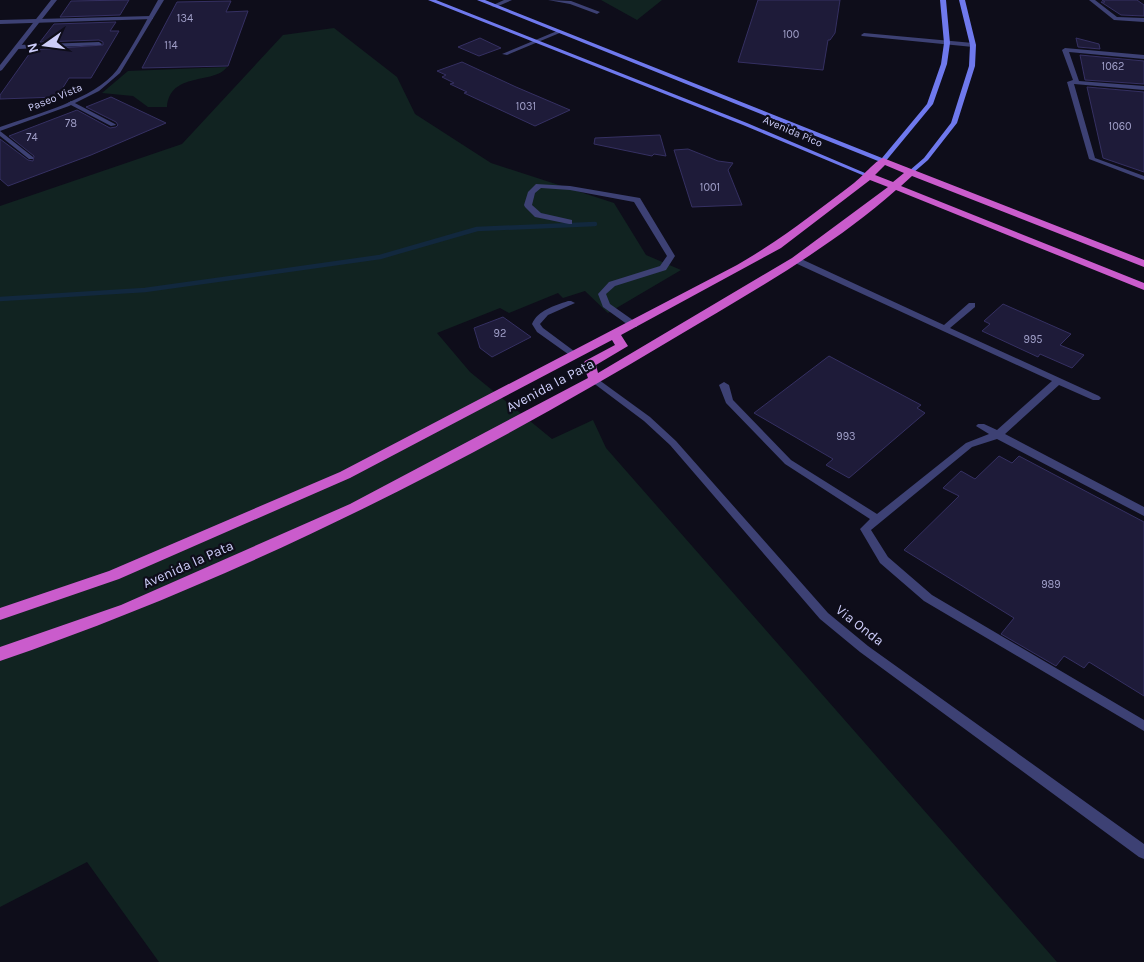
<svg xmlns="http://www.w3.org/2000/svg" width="1144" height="962" viewBox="0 0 1144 962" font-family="Karla,sans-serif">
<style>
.green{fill:#112321}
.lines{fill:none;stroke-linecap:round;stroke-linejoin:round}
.stream{stroke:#12283e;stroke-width:4.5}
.building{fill:#1e1b39;stroke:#353062}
.service{fill:#3d4174;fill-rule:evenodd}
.minor{fill:#3d4174;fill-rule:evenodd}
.tertiary{fill:#3d4174;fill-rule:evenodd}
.secondary{fill:#6f79ed;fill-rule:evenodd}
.trunk{fill:#ca5ccc;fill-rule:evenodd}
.labels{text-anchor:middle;stroke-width:4.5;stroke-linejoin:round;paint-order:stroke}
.number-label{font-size:11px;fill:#a1a0c9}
.far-street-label{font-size:11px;fill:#cdcdf9;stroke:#0e0d1a}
.street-label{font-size:14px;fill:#cdcdf9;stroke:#0e0d1a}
</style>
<rect width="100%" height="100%" fill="#0e0d1a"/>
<!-- green -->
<path class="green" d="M601,0H662L637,20Z
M334,28L397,77L415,114L491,163L614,203L646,255L681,270L608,313L585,291L563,298L558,293L509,313L500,308L437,333L470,372L552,439L593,420L606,448L1057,962H159L87,862L0,907V206L182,144L283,35Z
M227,67C214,85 170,71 167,107H148L133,96L102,93L128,71Z"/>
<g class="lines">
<!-- stream -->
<path class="stream" d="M0,299L145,290L380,257L477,229L595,224"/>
</g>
<!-- building -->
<path class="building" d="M129,0L120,15L60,17L71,1Z
M758,0H840L835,33L830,40H828L823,70L738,62Z
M1102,0H1137L1144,5V16L1121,15L1101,2H1105Z
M231,1L226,12L248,11L228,66L142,68L177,2Z
M116,22L110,31H119L91,78H69L57,97L0,99V95L32,50L103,45V42L99,40L40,42L54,24Z
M480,38L501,48L479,56L458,47Z
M1076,38L1099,44L1100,49L1078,47Z
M1080,55L1144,61V84L1085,80Z
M462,62L516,87L570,110L535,126L464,93L467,92L450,84L454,83L442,77L446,75L437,71Z
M1087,87L1144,92V172L1103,158Z
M111,97L166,123L91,155L8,186L0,179V139L28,160L33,161L34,156L9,136L77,110L110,128L116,127L118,125L116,122L86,107Z
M660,135L666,156L654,154L652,156L594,144L595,138Z
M688,149L718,161L733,163L728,170L742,205L692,207L674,150Z
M1003,304L1071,334L1060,345L1084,355L1072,368L1040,354L1038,357L982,331L990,324L984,321Z
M503,317L531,337L492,357L480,348L474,328Z
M829,356L921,405L917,408L925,413L849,478L826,465L833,459L754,413Z
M999,456L1012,463L1019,456L1144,522V696L1089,662L1084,668L1064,656L1056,666L1001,634L1014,618L904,550L959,496L943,488L961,471L975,479Z"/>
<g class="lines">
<!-- service -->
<path class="service" d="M504,0H512L496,7L491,6Z
M548,0L571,1L600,12L597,14L570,4Z
M1089,0H1095L1117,17L1144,18V22L1114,20Z
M557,31L562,32L507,55L502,54Z
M864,33L973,43L976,45L973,47L862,36L861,35Z
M99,42L102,44L101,45L18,49L15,47L18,45Z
M1065,48L1144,55V59L1069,52L1079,81L1144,86V90L1074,84L1095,158L1144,176V180L1089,159L1067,82L1073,80L1062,50Z
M71,101L115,124L116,125L111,126L69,104L68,103Z
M0,131L33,157V159H29L0,136Z
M536,184L570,186L640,198L675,256L666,270L615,286L606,294L610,304L637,323V327H631L603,307L598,294L609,282L660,266L667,256L634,202L570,190L541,188L535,193L532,205L541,213L572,220V224H569L535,217L525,207L524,205L528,192Z
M793,258H799L944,325L969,303H975V307L950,328L1099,396L1101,398L1099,400H1093L1059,385L1005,434L1144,507V516L997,439L972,447L871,530L888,557L932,595L1144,720V731L924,601L880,563L860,529L870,519L785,464L726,403L719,385L724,382L729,385L733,400L791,460L877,514L966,443L989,434L976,426L978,424H984L997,430L1052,381L793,262Z
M568,301H571L575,303L548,315L540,324L543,328L578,354L579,356L575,359L537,332L532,324C538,310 554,306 568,301Z"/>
<!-- minor -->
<path class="minor" d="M51,0H57L2,70L0,71V65Z
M158,0H164L120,73L99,91L69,106L0,131V127C34,115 95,99 117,70C132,48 145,23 158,0Z
M595,377L650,417L676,441L828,613L868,646L1144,844V859L1139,857L860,652L820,619L670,445L644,421L592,382L590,380Z"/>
<!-- tertiary -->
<path class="tertiary" d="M151,16L153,17V19L0,24V20Z"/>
<!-- secondary -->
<path class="secondary" d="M428,0H436L747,123L872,176L867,177L743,125Z
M477,0H485L882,158L927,104L941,64L944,43L940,0H946L950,43L947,64L933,104L885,162L883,163Z
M959,0H965L976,45L975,66L957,123L928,160L913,173H909V171L924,158L951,123L969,66L970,45Z"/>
<!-- trunk -->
<path class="trunk" d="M883,158L1144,260V267L912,176L901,186L1144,283V290L896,190C828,250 748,294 671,340C458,468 235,580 0,661V647L121,605L350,504L588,378L583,364L585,361L615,345L612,340L350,478L119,579L0,620V608L109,571L340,472L737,265C779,241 816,212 854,183C862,177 875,161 883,158ZM885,165L904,173L893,182L875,175ZM870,180L888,187L792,258L598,373L596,365L628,346L621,335L781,248Z"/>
</g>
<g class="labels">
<!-- number labels -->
<g class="number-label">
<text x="185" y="22">134</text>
<text x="791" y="38">100</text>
<text x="171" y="49">114</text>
<text x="1113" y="70">1062</text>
<text x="526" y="110">1031</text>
<text x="71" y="127">78</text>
<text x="1120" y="130">1060</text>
<text x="32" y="141">74</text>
<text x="710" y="191">1001</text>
<text x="500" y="337">92</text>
<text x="1033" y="343">995</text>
<text x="846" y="440">993</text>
<text x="1051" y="588">989</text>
</g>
<!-- far-street labels -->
<g class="far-street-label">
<text transform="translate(55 97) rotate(-22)" y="4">Paseo Vista</text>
<text transform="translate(793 131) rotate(23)" y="4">Avenida Pico</text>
</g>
<!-- street labels -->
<g class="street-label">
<text transform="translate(550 385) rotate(-28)" y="5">Avenida la Pata</text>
<text transform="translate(188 564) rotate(-24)" y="5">Avenida la Pata</text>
<text transform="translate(860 625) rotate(38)" y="5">Via Onda</text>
</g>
</g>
<!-- north arrow -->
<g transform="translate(45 45) rotate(256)" stroke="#0e0d1a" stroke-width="4" paint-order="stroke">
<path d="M0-4L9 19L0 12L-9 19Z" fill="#cdcdf9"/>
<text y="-8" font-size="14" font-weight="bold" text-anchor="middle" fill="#cdcdf9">N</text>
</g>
</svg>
